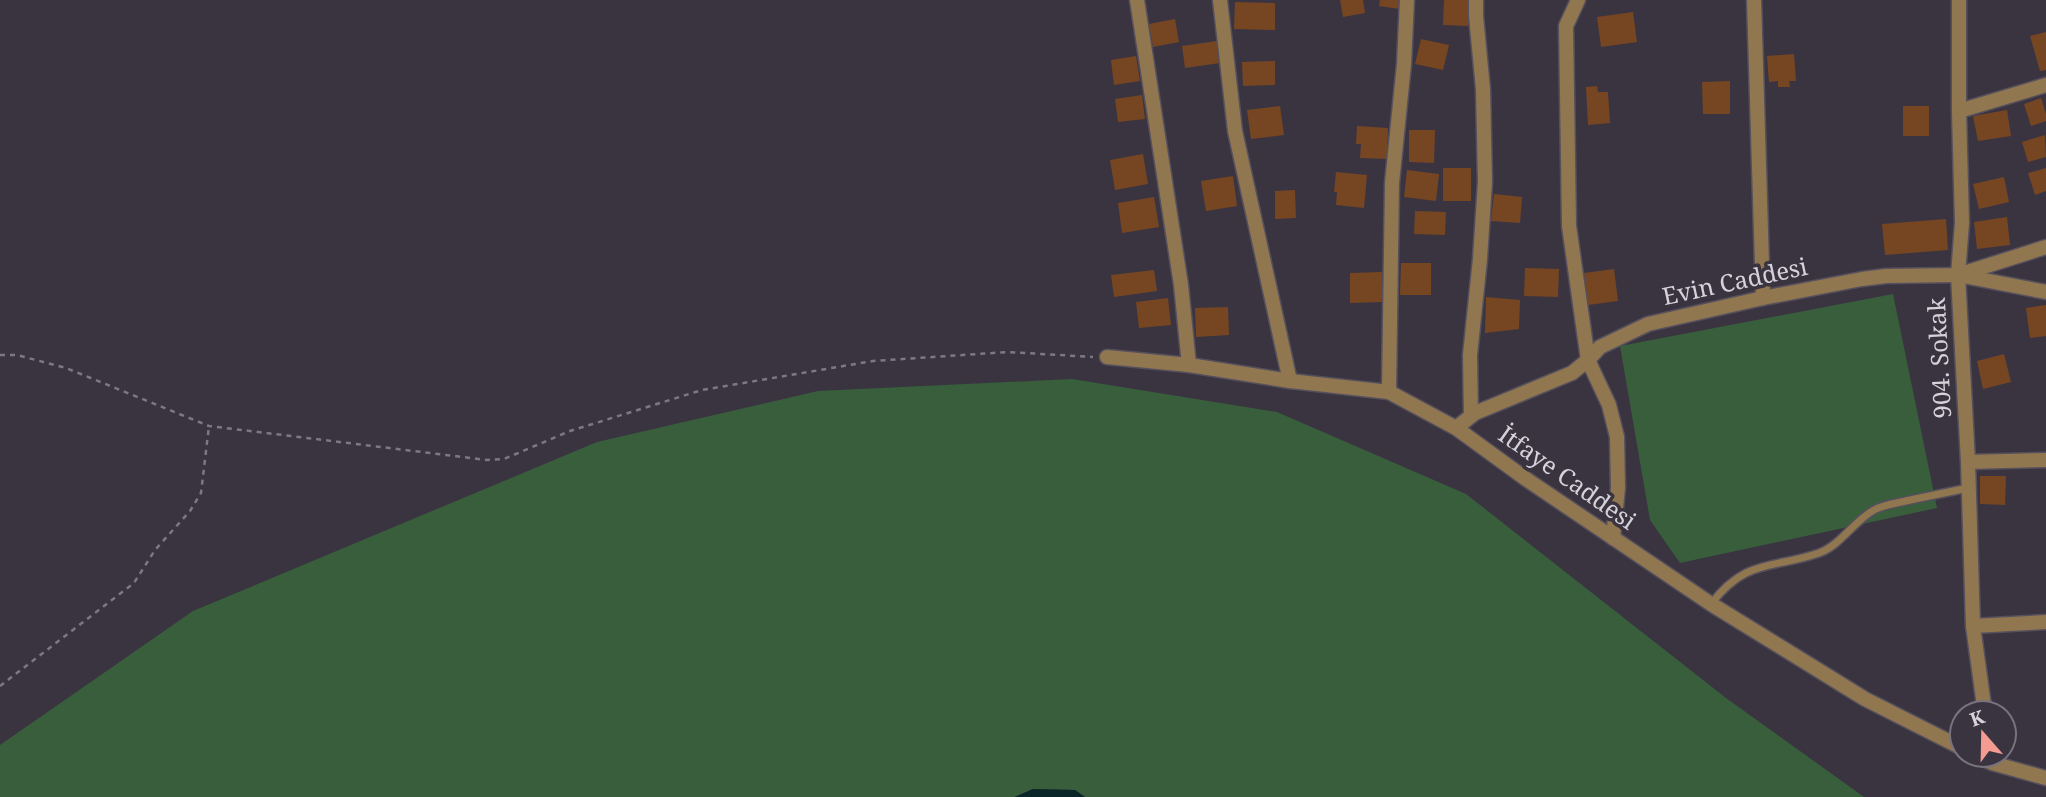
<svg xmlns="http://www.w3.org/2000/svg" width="2046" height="797" viewBox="0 0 2046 797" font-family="'Noto Serif',serif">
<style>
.green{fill:#385e3c}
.water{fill:#0b2629}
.building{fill:#764622}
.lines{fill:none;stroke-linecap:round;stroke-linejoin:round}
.service-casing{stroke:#56505d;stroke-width:10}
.minor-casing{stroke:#56505d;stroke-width:17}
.tertiary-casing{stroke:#56505d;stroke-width:17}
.path{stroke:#7d7883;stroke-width:2.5;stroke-dasharray:5 5;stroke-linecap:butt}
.service{stroke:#91774f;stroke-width:7}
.minor{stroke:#91774f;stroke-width:14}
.tertiary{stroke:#91774f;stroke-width:14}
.labels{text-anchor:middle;stroke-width:7;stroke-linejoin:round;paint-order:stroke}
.street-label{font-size:24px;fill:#d5d2da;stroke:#3a3441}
</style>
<rect width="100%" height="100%" fill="#3a3441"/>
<!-- green -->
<path class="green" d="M1893,294L1937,508L1680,563L1650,520L1620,346Z
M1072,379L1277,412L1466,494L1726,698L1864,797H1085L1075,790L1033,789L1014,797H0V745L193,611L597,442L818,391Z"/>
<!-- water -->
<path class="water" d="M1033,789L1075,790L1085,797H1015Z"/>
<!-- building -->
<path class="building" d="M1340,0H1363L1365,13L1343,17Z
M1380,0H1401L1400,9L1379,6Z
M1444,0H1470L1468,26L1443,25Z
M1235,2L1275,3V30L1234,29Z
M1633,12L1637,42L1601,47L1597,17Z
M1175,19L1179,42L1153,47L1149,24Z
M2046,32V70L2040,71L2030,36Z
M1421,39L1449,45L1443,70L1415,64Z
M1217,41L1220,63L1185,68L1182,46Z
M1794,54L1796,81H1789L1790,87H1778V81L1769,82L1767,56Z
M1136,56L1140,81L1114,85L1111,60Z
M1275,61V85L1243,86L1242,62Z
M1730,81V114H1703L1702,82Z
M1597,86L1598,92H1608L1610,123L1588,125L1586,87Z
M1142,95L1145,119L1118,122L1115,99Z
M2041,98L2046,114V121L2031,126L2024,104Z
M1280,106L1284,135L1251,139L1247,110Z
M1903,106H1929V136H1903Z
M2007,110L2011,136L1978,141L1973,116Z
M1357,126L1388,128L1387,159L1360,158L1361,144H1356Z
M1409,130H1435L1434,163L1409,162Z
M2045,135L2046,157L2028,162L2022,142Z
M1143,154L1148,184L1115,190L1110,160Z
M1443,168H1471V201H1443Z
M2046,168V191L2035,195L2028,173Z
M1407,170L1439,174L1436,201L1404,197Z
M1336,172L1367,175L1364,208L1336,205L1337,192H1334Z
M1233,176L1237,206L1206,211L1201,181Z
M2004,177L2009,202L1979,209L1973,184Z
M1295,190L1296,218L1275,219V191Z
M1494,194L1522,197L1520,223L1491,221Z
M1154,197L1159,227L1122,233L1118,203Z
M1415,211L1446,212L1445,235L1414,234Z
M2007,217L2010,245L1977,249L1974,222Z
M1946,219L1948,250L1885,255L1882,224Z
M1401,263H1431V295H1400Z
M1525,268L1559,269L1558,297L1524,296Z
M1614,269L1618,301L1588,305L1584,273Z
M1154,270L1157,291L1114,297L1111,275Z
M1382,272L1383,302L1350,303V273Z
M1486,297L1520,300L1519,329L1485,333Z
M1168,298L1171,325L1139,328L1136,302Z
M2046,305V336L2030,338L2026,308Z
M1228,307L1229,335L1196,337L1195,308Z
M2004,354L2011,382L1983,389L1977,361Z
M1980,476H2006L2005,505L1980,504Z"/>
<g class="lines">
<!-- service casing -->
<g class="service-casing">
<path id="service" d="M1711,604C1746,558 1773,569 1819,553C1841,545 1854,521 1874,510C1885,504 1899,503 1910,500C1930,496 1949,492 1968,488"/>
</g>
<!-- minor casing -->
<g class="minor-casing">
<path id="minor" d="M1137,0L1181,285L1189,365
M1220,0L1235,131L1290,381
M1578,0L1566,26L1569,226L1588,360L1609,405L1617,437L1618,488L1613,538
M1754,0L1763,298
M1959,0V111L1962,223L1958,275L1968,462L1973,626L1985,713
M1959,111L2046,85
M1958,275L2046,292
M1389,392L1392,183L1404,64L1407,0
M1471,416L1470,355L1480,259L1485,182L1483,89L1476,16V0
M1968,462L2046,460
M1973,626L2046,622"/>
</g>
<!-- tertiary casing -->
<g class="tertiary-casing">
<path id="tertiary" d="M1107,357L1189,365L1290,381L1389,392L1456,428L1526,479L1711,604L1865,699L1962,748
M1456,428L1475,413L1572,373L1588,360L1600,347L1648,324L1763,298L1862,279L1886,276L1958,275L2046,247
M1975,755L1992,763L2046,778"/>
</g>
<!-- path -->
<path class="path" d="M0,355H17L66,368L209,426L487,460L504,459L570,431L702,390L873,361L1008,352L1093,357
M0,686L134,583L155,550L190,511L201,493L209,426"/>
<!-- service -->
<use href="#service" class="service"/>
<!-- minor -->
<use href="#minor" class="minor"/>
<!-- tertiary -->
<use href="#tertiary" class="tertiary"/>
</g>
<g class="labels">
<!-- street labels -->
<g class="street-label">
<text transform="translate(1735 282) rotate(-12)" y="8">Evin Caddesi</text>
<text transform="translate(1940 358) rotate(-93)" y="8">904. Sokak</text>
<text transform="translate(1567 478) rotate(35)" y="8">İtfaye Caddesi</text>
</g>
</g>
<!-- north arrow -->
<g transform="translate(1983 734) rotate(340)"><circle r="33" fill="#3a3441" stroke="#78737e" stroke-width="2"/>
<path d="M0-5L12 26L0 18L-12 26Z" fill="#f59c92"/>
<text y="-10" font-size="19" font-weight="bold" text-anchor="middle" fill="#d5d2da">K</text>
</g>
</svg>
